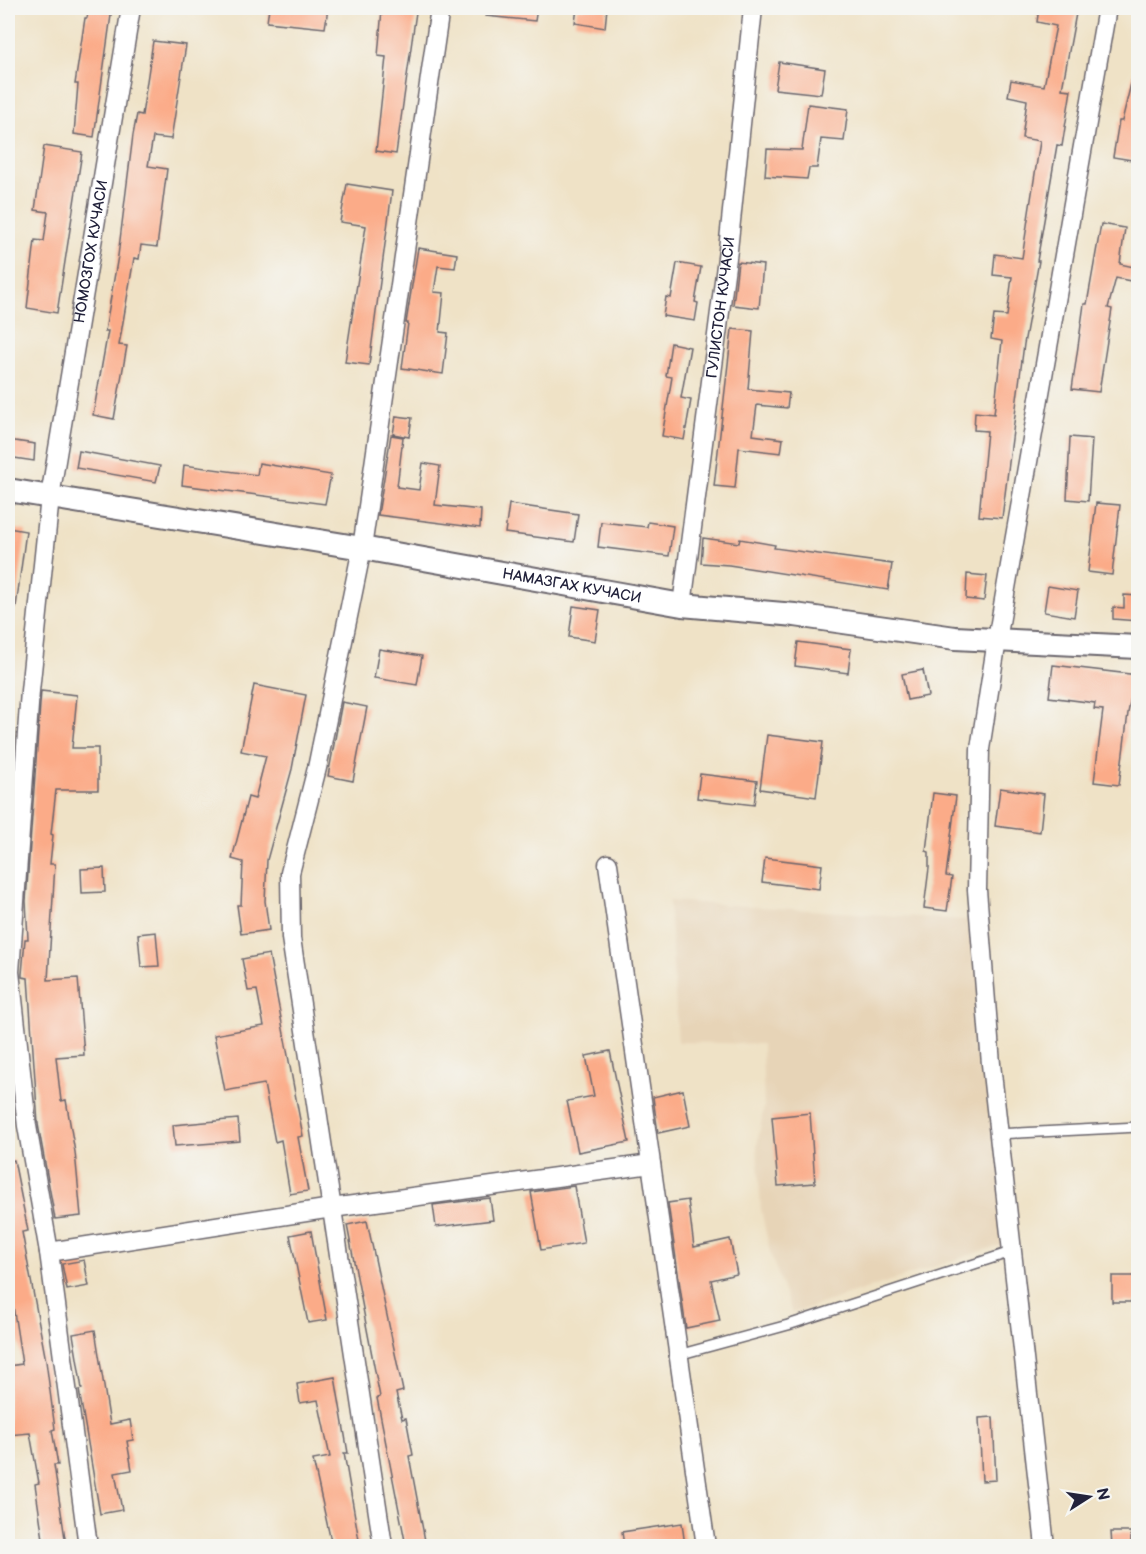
<svg xmlns="http://www.w3.org/2000/svg" width="1146" height="1554" viewBox="0 0 1146 1554" font-family="'Balsamiq Sans',sans-serif">
<style>
.built{fill:#e7d4b7}
.building{fill:#fbab88}
.lines{fill:none;stroke-linecap:round;stroke-linejoin:round}
.service-casing{stroke:#6a656c;stroke-width:12}
.minor-casing{stroke:#6a656c;stroke-width:21}
.tertiary-casing{stroke:#6a656c;stroke-width:26}
.service{stroke:#fff;stroke-width:9}
.minor{stroke:#fff;stroke-width:18}
.tertiary{stroke:#fff;stroke-width:22}
.labels{text-anchor:middle;stroke-width:6;stroke-linejoin:round;paint-order:stroke}
.street-label{font-size:15px;fill:#22223b;stroke:#f6f6f2}
</style>
<rect width="100%" height="100%" fill="#f6f6f2"/>
<filter id="ink" filterUnits="userSpaceOnUse"><feTurbulence type="fractalNoise" baseFrequency=".0167" numOctaves="2"/><feDisplacementMap in="SourceGraphic" scale="12" xChannelSelector="R" yChannelSelector="G"/><feConvolveMatrix kernelMatrix="1 2 1 2 8 2 1 2 1" color-interpolation-filters="sRGB"/></filter>
<filter id="wash" filterUnits="userSpaceOnUse"><feTurbulence type="fractalNoise" baseFrequency=".008" numOctaves="4" result="noise"/><feDisplacementMap in="SourceGraphic" scale="24" xChannelSelector="R" yChannelSelector="G"/><feGaussianBlur stdDeviation="1.35" result="paint"/><feColorMatrix in="noise" values="0 0 0 0 0 0 0 0 0 0 0 0 0 0 0 0 0 1.4 0 .05"/><feComposite in="paint" operator="in"/></filter>
<g filter="url(#wash)">
<rect width="100%" height="100%" fill="#efe2c6"/>
<!-- built -->
<path class="built" d="M669,901L980,921L1010,1242L792,1313L770,1252L761,1209L757,1147L764,1106L762,1044L678,1042Z"/>
<g id="blocks">
<!-- building -->
<path class="building" d="M89,8H112L94,137L74,134L78,84H75L85,18H87Z
M269,8H328L325,28L267,22Z
M487,8H537L535,21L486,16Z
M577,8H607L605,28L575,23Z
M1039,8H1077L1062,89L1071,90L1062,146L1057,145L1037,261H1039L1024,344L1002,518L979,516L987,431L974,430L975,412L994,414L1002,341L991,339L994,315L1007,316L1012,277L993,275L995,254L1022,258L1040,141L1022,138L1027,100L1008,96L1011,80L1044,86L1056,26L1037,22Z
M382,9L416,12L396,154L376,151L386,57L378,56Z
M153,41L186,45L171,139L153,137L148,166L167,169L157,247L141,245L139,259L134,258L119,345L127,346L114,419L93,415L108,331H105L118,256L133,135L137,114L142,115Z
M779,62L825,69L821,94L775,89Z
M1134,71L1138,72V161L1113,157L1119,121H1122Z
M808,104L848,109L844,141L821,139L817,168H809L807,179L765,176L767,149L802,150Z
M44,146L82,152L57,313L27,308L35,240L44,241L48,212L35,210Z
M347,184L392,191L369,365L345,362L366,226L340,222Z
M1101,224L1125,228L1120,264L1134,267L1131,281L1116,278L1108,308L1112,309L1099,392L1072,389L1084,304H1087Z
M418,248L457,254L455,268L438,266L434,292L444,293L440,332L448,333L443,374L402,368L408,323H406Z
M738,262L763,265L759,308L733,305Z
M677,263L701,267L695,302L698,303L695,321L663,316L666,297L671,298Z
M732,329L753,331L748,389L789,393L787,408L757,405L753,435L783,439L781,453L739,448L735,488L714,486Z
M671,343L690,347L681,398L691,400L684,440L662,436L672,377L666,376Z
M396,416L412,418L409,437L393,434Z
M391,435L403,437L397,487L419,490L423,463L440,466L435,505L481,510L480,528L378,515Z
M1070,437L1092,439L1088,501L1067,499Z
M8,440L35,444L34,461L8,457Z
M79,451L160,466L156,482L76,468Z
M259,463L331,475L325,504L182,485L184,465L257,475Z
M1096,503L1120,505L1112,575L1088,572Z
M509,504L578,514L574,542L505,533Z
M601,522L647,527L648,522L673,526L669,556L598,547Z
M8,528L26,531L16,607H8Z
M703,538L739,543L740,539L775,545L774,548L892,564L888,590L729,565L701,563Z
M967,574L987,576L984,601L966,599Z
M1048,586L1078,591L1074,617L1044,612Z
M1124,595L1138,596V621L1113,619V607L1124,608Z
M573,606L600,610L595,641L569,637Z
M798,642L851,649L848,673L795,666Z
M379,649L422,656L417,685L374,678Z
M1053,665L1138,675V693L1132,692L1128,713L1119,785L1094,782L1103,710L1094,709L1095,703L1049,697Z
M923,670L928,696L907,700L902,674Z
M254,685L306,695L292,769L267,860L265,901L269,930L241,934L237,905H241L243,862L232,859L248,797L255,799L266,756L241,751Z
M41,691L77,695L72,748H98V790H56L51,834L53,835L50,864H55L48,980L78,978L84,1055L56,1057L61,1101L66,1100L75,1152L81,1216L55,1219L38,1124L28,978L22,977V974L25,939H28L26,901Z
M342,702L367,707L353,781L328,776Z
M767,735L823,742L816,797L760,789Z
M700,774L757,781L754,805L697,798Z
M1000,788L1044,794L1040,832L995,826Z
M933,793L956,796L946,876L952,877L947,911L924,908L929,868V852L926,851Z
M765,858L822,865L819,889L762,882Z
M104,868L105,892L82,893L81,869Z
M156,932L159,966L141,967L138,934Z
M269,954L303,1136L298,1137L308,1191L290,1194L281,1140L275,1142L264,1084L225,1091L214,1035L264,1026L257,990L248,991L242,959Z
M610,1051L629,1142L578,1152L567,1101L594,1096L586,1056Z
M683,1090L690,1126L658,1133L653,1097Z
M810,1113L815,1183L778,1186L772,1117Z
M238,1119L240,1141L175,1146L173,1125Z
M14,1160L28,1231L22,1232L46,1361L55,1429L52,1430L58,1465H54L66,1545L59,1546H44L35,1484L39,1483L30,1433L8,1435V1366L22,1364L8,1273V1161Z
M574,1186L584,1243L541,1250L531,1192Z
M490,1198L493,1220L436,1227L433,1205Z
M688,1200L694,1247L730,1239L737,1274L711,1280L720,1321L686,1328L668,1203Z
M367,1221L403,1391L396,1393L402,1419L406,1418L413,1455L409,1456L426,1546H406L377,1398L380,1397L347,1225Z
M311,1231L327,1320L308,1323L290,1235Z
M84,1260L89,1286L67,1290L62,1264Z
M1112,1276H1138V1302H1112Z
M95,1330L110,1424L130,1420L133,1440L127,1441L132,1470L115,1473L122,1510L100,1514L79,1390L82,1389L73,1334Z
M335,1377L348,1453H344L360,1546H332L313,1460L330,1457L318,1400L300,1403L297,1384Z
M993,1417L996,1480L982,1481L979,1418Z
M682,1523L685,1546H624L622,1532Z
M1111,1532H1131V1546H1112Z"/>
</g>
</g>
<g filter="url(#ink)">
<use href="#blocks" fill-opacity="0" stroke="#6a656c" stroke-width="1.5"/>
<g class="lines">
<!-- service casing -->
<g class="service-casing">
<path id="service" d="M997,1134L1138,1127
M678,1355L788,1325L1011,1252"/>
</g>
<!-- minor casing -->
<g class="minor-casing">
<g id="minor">
<path id="s1" d="M682,605L728,250L753,8"/>
<path d="M608,864L706,1546"/>
<path d="M49,1252L332,1208L651,1164"/>
<path id="s2" d="M88,1546L49,1252L27,1126L10,972L30,691L50,497L131,8"/>
<path d="M383,1546L291,938L290,873L317,768L362,548L440,8"/>
<path d="M1045,1546L991,1064L977,890L980,749L997,640L1107,8"/>
</g>
</g>
<!-- tertiary casing -->
<g class="tertiary-casing">
<g id="tertiary">
<path id="s3" d="M8,490L362,548L682,605L795,615L955,638L1138,647"/>
</g>
</g>
<!-- service -->
<use href="#service" class="service"/>
<!-- minor -->
<use href="#minor" class="minor"/>
<!-- tertiary -->
<use href="#tertiary" class="tertiary"/>
</g>
</g>
<g class="labels">
<!-- street labels -->
<g class="street-label">
<text dy="5" stroke="none"><textPath href="#s2" startOffset="1305">НОМОЗГОХ КУЧАСИ</textPath></text>
<text dy="5" stroke="none"><textPath href="#s1" startOffset="300">ГУЛИСТОН КУЧАСИ</textPath></text>
<text dy="5" stroke="none"><textPath href="#s3" startOffset="572">НАМАЗГАХ КУЧАСИ</textPath></text>
</g>
</g>
<!-- margin -->
<rect width="1146" height="1554" fill="none" stroke="#f6f6f2" stroke-width="30"/>
<!-- north arrow -->
<g transform="translate(1089 1497) rotate(78)" stroke="#f6f6f2" stroke-width="4.5" paint-order="stroke">
<path d="M0-4.5L10 22L0 15L-10 22Z" fill="#22223b"/>
<text y="-9" font-size="16" font-weight="bold" text-anchor="middle" fill="#22223b">N</text>
</g>
</svg>
